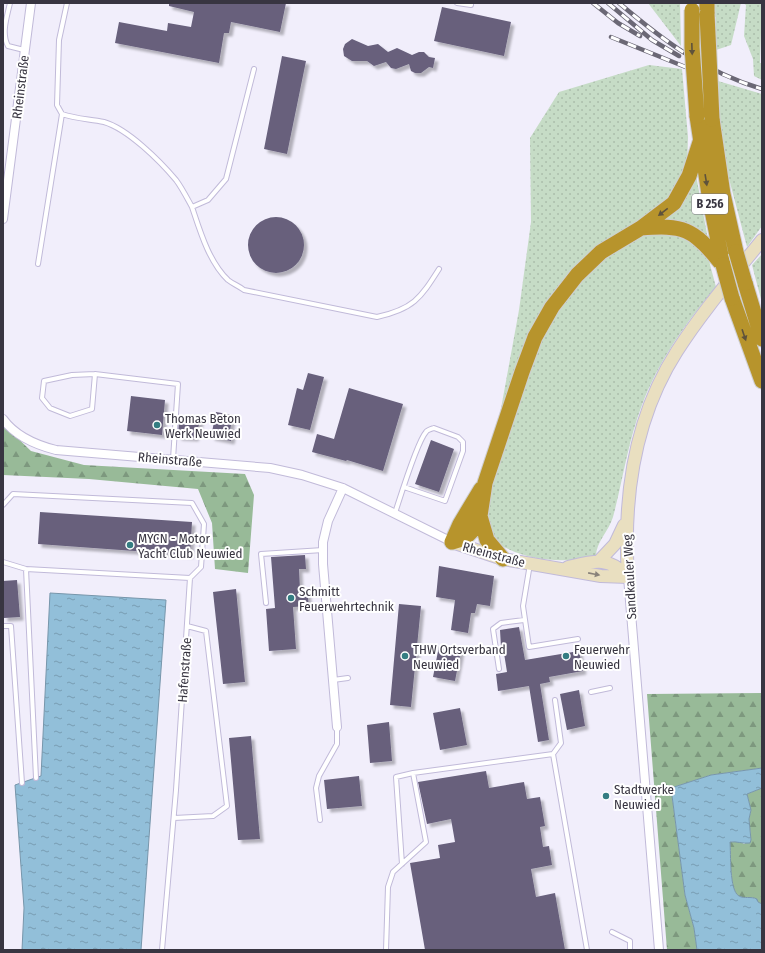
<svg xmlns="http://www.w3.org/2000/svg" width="765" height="953" viewBox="0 0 765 953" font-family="'Fira Sans Condensed',sans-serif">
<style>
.grass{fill:url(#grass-dots)}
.forest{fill:url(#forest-firs)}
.water{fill:url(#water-ripples);stroke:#7796ab}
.building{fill:#67607c;filter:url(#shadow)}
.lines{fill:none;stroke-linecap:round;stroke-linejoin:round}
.lane-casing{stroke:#c1bad9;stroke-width:6}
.street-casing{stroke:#c1bad9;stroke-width:10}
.secondary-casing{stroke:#c1bad9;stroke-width:14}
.highway-casing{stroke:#cfcfd1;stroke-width:17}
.lane{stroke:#fff;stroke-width:4}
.street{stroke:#fff;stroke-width:8}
.secondary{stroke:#e9dfc0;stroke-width:12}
.highway{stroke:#b7942c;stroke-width:15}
.rail-casing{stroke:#6b6875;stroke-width:4.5}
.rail{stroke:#fff;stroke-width:3;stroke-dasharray:9;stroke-linecap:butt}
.highway-bridge-casing{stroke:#cfcfd1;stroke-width:17;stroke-linecap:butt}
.highway-bridge{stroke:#b7942c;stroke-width:15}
.oneway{fill:#5e523b}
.oneway2{fill:#88827a}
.poi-dot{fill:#347d82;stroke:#fff;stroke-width:1.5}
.labels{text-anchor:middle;stroke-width:4;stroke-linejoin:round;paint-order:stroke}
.shield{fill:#fff;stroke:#74727a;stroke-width:1}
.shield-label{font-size:12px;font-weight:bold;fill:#383541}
.street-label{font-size:13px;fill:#383541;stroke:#fff}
.poi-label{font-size:13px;fill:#383541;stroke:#fff;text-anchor:start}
</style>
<defs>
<pattern id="grass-dots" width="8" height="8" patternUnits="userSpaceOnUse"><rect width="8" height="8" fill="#c6dcc6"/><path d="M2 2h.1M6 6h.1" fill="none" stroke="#abbdab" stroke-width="1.8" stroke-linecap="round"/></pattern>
<pattern id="forest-firs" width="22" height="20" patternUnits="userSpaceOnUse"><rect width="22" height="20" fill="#98ba98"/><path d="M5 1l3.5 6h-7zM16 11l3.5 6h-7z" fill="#7d987e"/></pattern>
<pattern id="water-ripples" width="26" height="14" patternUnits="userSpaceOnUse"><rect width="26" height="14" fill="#92bfd9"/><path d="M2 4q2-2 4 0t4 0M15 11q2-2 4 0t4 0" fill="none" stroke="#789cb2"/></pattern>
<filter id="shadow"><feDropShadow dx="3.5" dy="3.5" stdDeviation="1" flood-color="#0004"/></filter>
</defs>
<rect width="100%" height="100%" fill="#f1eefb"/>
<!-- grass -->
<path class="grass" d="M648,3H680L681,46Z
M713,3H741L731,45L716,50V17L712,16Z
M743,3H762L760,63H762V80L754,76L753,59L744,36L746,5Z
M649,65L682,69L688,137L687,168L663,207L602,245L517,370L500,414L519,310L531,222L530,138L559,92Z
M718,81L762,94V226L747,247L728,175L720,120Z
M695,170L708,239L658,224Z
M650,233L684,235L708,257L716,287C686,322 658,362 642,405C628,441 623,480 613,517C609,531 596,542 596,556C564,564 526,561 497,543C492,539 488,531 484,525L490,485L542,336L556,311L582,278L613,251L638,237Z
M762,254V303L752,265Z"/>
<!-- forest -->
<path class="forest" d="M3,424L31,451L84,465L245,474L254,495L248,573L215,569L212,523L198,489L89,479L3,475Z
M762,693V768L711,775L671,788L685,895L694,928L697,950H667L647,694Z
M762,788V904L758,902L757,899C751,896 744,899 739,896C729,891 731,853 730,842L739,841L744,844L751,839L749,819L751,810L747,794Z"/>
<!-- water -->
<path class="water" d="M50,593L166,600L141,950H22L24,908L15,785L41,776Z
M762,768V788L747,794L751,810L749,819L751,840L750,843C742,844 737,841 730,842C731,853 729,891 739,896C744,899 751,896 757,899L758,902L762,904V950H697L694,928L685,895L671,788L711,775Z"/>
<!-- building -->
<path class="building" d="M169,3H286L280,32L231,22L229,33H224L219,63L115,43L119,22L167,31L168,23L191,27L194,12L169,6Z
M442,7L511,22L504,56L434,41Z
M352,39L368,46L378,44L388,52L397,48L412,55L419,52H424L429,57L435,58L433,68L429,67L421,73H415L411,71L409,64L396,69L391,68L386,62L374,66L367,61H352L344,56L343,49L345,44Z
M282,56L306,61L287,154L264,149Z
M248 245a28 28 0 1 1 56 0a28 28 0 1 1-56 0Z
M308,373L324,377L310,430L288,425L297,388L303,390Z
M349,388L403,404L383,471L347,460L346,461L312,452L317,434L334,439Z
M131,396L165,400L162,435L127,431Z
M216,412L233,415L230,430H233L231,441L211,437Z
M179,417L201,418L195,438L178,437Z
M431,440L454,449L439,492L415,484Z
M40,512L192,522L190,555L38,544Z
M305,555L306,569H299L300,590H307L309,606L293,607L296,649L269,651L266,609L275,608L271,557Z
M439,566L494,576L490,606L477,604L475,613H471L468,633L451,630L455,600L436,597Z
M17,580L20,617L4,618L3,581Z
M236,589L245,682L223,684L213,592Z
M399,604L421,606L411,707L390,705Z
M519,627L525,660L579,651L583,671L549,677L550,682L540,684L549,740L538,742L529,686L498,691L496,674L507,672L503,647H501L500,630Z
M439,646L461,650L455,681L433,677Z
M579,690L585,726L567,730L560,694Z
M460,708L467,745L440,750L433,713Z
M389,722L392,761L370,763L367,725Z
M251,736L260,839L238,840L229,738Z
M486,771L489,788L524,782L527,799L540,797L545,826L540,827L543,847L549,846L552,865L531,869L536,897L555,893L565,950H425L410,863L440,858L438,845L455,842L451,819L427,824L418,782Z
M359,776L362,806L327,809L324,780Z"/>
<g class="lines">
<!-- lane casing -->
<g class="lane-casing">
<path id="lane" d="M10,3C7,17 1,33 8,46L24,50
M457,3L471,5V3
M62,114C76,119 90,119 104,122C128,129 160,161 176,180C182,188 187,198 192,207L208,200L226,179L254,69
M192,207C200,231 209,262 228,280C233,284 239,286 244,290L377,317C413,309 420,299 439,269
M38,264L62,114L57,105L59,40L67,3
M95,374L72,375L44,381L42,398L50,408L70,416L92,409L95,374L178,384L173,459
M3,505L13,494L192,503L204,524L201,567L190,578
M395,513C400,498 417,442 426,432C427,430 431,429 434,428L458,437L463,442V451L445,501L404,487
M3,562L26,569L190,578L176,790L162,950
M530,564L523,606L529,647L578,639
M26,569L36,778
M266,603L261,554L323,550
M3,626H11L22,783
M499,669L493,629L501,623L524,620
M333,680L348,678
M591,692L610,688
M553,754L587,950
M413,773L553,754L561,743L555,700
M174,818L213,816L227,806L206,631L187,626
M320,820L316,788L319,776L337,744V727
M612,932L630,941V950
M386,950L388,887L393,872L426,842L413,773L396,777L402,864"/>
</g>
<!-- street casing -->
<g class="street-casing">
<path id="street" d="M3,219L31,3
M3,419C16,437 36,445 56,450L270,468L302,475L343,488L452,542
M628,577L659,950
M337,727L323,564V542L328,521L343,488"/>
</g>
<!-- secondary casing -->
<g class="secondary-casing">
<path id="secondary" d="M452,542L503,559L601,576L628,577
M599,561L615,544L624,525
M568,567C594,561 609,556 628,577
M628,577C623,499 634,418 677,351C702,312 733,276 762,240"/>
</g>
<!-- highway casing -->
<g class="highway-casing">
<path id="highway" d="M707,14V3
M697,116L710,201L723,265
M712,119L723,194L736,252
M641,228C683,225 693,228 720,262
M745,283L762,339
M732,298L762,381
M480,516L487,540L503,559
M452,542L465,538L476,527L480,516L485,483L522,372L535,337L552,307L577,275L601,252L641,228L674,203L689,176L700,142
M452,542L460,524L481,489"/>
</g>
<!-- lane -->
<use href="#lane" class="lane"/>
<!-- street -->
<use href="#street" class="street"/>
<!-- secondary -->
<use href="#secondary" class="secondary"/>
<!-- highway -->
<use href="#highway" class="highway"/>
<!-- rail casing -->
<g class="rail-casing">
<path id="rail" d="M593,3L618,23L640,36
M608,3L652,40L679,56
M619,3C664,41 705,72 762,89
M611,37L688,68L712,75"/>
</g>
<!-- rail -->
<use href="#rail" class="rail"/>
<!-- highway-bridge casing -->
<g class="highway-bridge-casing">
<path id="highway-bridge" d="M692,10V47L697,116
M707,14L712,119
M736,252L745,283
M723,265L732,298"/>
</g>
<!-- highway-bridge -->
<use href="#highway-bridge" class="highway-bridge"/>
</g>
<!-- one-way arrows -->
<defs><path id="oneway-solid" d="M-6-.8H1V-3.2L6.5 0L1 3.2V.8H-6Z"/></defs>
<g class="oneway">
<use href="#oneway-solid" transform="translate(692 49) rotate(88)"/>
<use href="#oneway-solid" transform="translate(706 180) rotate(81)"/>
<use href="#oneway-solid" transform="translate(663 212) rotate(142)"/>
<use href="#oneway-solid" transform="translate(744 335) rotate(71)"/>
</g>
<use class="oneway2" href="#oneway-solid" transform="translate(594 574) rotate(11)"/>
<!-- markers -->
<g class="poi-dot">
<circle cx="157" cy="425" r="4"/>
<circle cx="130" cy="545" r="4"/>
<circle cx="291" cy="598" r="4"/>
<circle cx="405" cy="656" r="4"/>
<circle cx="566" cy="656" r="4"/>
<circle cx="606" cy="796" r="4"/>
</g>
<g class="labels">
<!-- shield labels -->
<rect class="shield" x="692" y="194" width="36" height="20" rx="3"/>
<g class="shield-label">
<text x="710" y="208">B 256</text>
</g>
<!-- street labels -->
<g class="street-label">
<text transform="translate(20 87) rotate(-83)" y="5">Rheinstraße</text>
<text transform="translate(170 459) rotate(5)" y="5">Rheinstraße</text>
<text transform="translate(494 554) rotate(15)" y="5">Rheinstraße</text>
<text transform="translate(629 577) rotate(-93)" y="5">Sandkauler Weg</text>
<text transform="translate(184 670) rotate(-86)" y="5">Hafenstraße</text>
</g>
<!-- poi labels -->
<g class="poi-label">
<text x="165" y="423">Thomas Beton<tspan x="165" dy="15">Werk Neuwied</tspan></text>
<text x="138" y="543">MYCN - Motor<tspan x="138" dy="15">Yacht Club Neuwied</tspan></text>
<text x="299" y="596">Schmitt<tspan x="299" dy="15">Feuerwehrtechnik</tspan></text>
<text x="413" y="654">THW Ortsverband<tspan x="413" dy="15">Neuwied</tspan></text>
<text x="574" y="654">Feuerwehr<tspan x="574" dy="15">Neuwied</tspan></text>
<text x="614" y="794">Stadtwerke<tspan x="614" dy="15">Neuwied</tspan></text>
</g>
</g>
<!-- border -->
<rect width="765" height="953" fill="none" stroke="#383541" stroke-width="8"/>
</svg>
